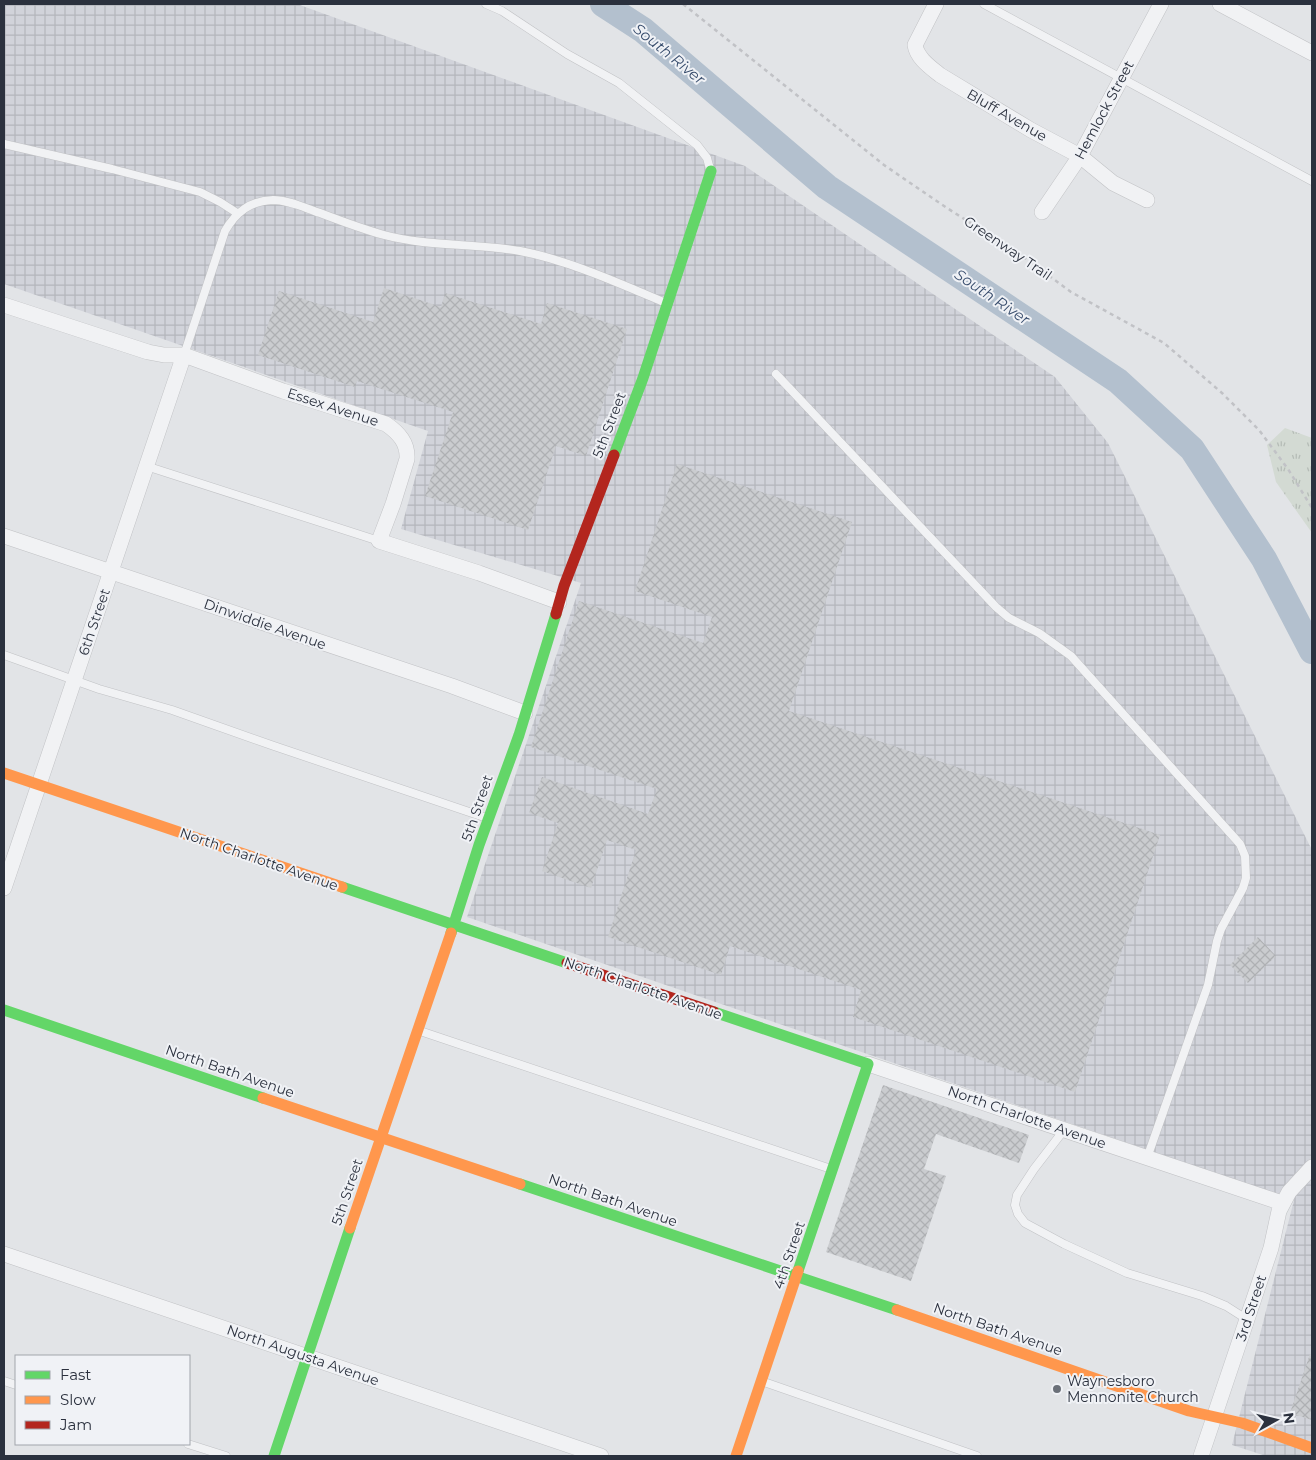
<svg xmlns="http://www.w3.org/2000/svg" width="1316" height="1460" viewBox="0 0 1316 1460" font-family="Montserrat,sans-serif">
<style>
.industrial{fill:url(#industrial-grid)}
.park{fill:url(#park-tufts)}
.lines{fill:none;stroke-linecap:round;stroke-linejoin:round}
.river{stroke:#b3c0ce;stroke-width:26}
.building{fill:url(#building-cross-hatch)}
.lane-casing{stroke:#c1c2c5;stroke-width:9}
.street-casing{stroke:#c1c2c5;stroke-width:16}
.path{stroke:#c1c2c6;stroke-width:2.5;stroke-dasharray:4 4;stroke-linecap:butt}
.lane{stroke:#f1f2f4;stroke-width:8}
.street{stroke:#f1f2f4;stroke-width:15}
.fast{stroke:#63d668;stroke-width:11}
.slow{stroke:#ff974d;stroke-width:11}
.jam{stroke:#b3261e;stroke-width:11}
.poi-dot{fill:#6b7079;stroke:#f0f2f6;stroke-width:2}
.labels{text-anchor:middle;stroke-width:4;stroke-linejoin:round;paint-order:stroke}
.street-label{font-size:14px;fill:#2b313e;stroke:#f0f2f6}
.poi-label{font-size:14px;fill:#2b313e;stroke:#f0f2f6;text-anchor:start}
.water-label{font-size:15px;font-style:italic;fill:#394e6e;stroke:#f0f2f6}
</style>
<defs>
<pattern id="industrial-grid" width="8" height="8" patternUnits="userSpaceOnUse" patternTransform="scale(1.25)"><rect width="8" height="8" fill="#d1d3da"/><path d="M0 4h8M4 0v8" fill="none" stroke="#b4b6bc"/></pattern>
<pattern id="park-tufts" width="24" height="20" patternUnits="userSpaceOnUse" patternTransform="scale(1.25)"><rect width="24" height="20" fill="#d3dad3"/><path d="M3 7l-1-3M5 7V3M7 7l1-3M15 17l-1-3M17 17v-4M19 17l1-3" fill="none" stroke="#b5bcb6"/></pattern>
<pattern id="building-cross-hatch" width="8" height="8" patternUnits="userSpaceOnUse" patternTransform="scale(1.25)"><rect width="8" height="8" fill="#cacccf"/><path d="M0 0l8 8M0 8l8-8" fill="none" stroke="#aeb0b3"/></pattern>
</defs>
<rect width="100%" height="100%" fill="#e2e4e7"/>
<!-- industrial -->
<path class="industrial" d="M4,4H297L745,166L1055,377L1108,443L1312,850V1456H1266L1232,1445L1294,1200L467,917L581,583L401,529L428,431L4,284Z"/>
<!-- park -->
<path class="park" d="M1285,428L1312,438V533L1276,482L1267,445Z"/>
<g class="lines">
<!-- river -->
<path class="river" d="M603,4L643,30L827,187L1118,381L1192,449L1264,559L1312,651"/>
</g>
<!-- building -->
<path class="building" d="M384,288L441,307L445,293L541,324L547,303L627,329L586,456L556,446L528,530L425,496L453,412L357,381L355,387L258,355L279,291L373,322Z
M677,464L852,522L789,711L1160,835L1075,1092L853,1017L861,990L730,946L721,975L608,937L636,850L607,840L591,888L542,871L558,823L529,813L542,777L648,814L657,789L531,747L579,601L703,643L712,617L635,591Z
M1258,937L1276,956L1248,983L1230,965Z
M883,1085L1029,1135L1019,1163L936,1134L924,1169L946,1176L911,1281L826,1252Z
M1310,1354L1312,1355V1420L1290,1413Z"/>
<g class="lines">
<!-- lane casing -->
<g class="lane-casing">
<path id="lane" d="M486,4L502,11L567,54L619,83L697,145L707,158L710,169
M984,4L1312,181
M4,144L112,169L200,192L220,202L237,213
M184,355L225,231C236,212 250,201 273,200C289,200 305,208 320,213C341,221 362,229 384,235C429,247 475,243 520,251C568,260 621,284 666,303
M776,374L996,607L1009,618L1039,633L1071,656L1240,844L1245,856L1246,878L1243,888L1221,929L1217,941L1208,985L1147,1158
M146,466L379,541
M4,655L99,689L172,710L274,746L487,818
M420,1031L831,1169
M1064,1130L1034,1169L1017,1195L1015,1205L1018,1214L1025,1223L1064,1244L1127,1273L1202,1296L1226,1306L1248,1320
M4,1381L16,1385
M764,1382L977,1456
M188,1444L226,1456"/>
</g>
<!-- street casing -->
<g class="street-casing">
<path id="street" d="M936,4L915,45C917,58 930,67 940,75L1031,130L1080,156L1113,183L1147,200
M1220,4L1312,53
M1042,212L1080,156L1161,4
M4,305L148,352L164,355H184L283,391L386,424C399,433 408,443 407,459L393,504L379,541L479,573L559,602
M4,536L452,686L525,713
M4,888L184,355
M868,1064L1282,1203
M4,1254L601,1456
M1201,1456L1271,1248L1279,1211L1289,1192L1312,1167"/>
</g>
<!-- path -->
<path class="path" d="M683,4L884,165L947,208L1021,255L1071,292L1164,343L1222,393L1259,430L1288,469L1312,508"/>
<!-- lane -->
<use href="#lane" class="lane"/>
<!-- street -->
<use href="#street" class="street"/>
<!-- fast -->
<path class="fast" d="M614,455L643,378L711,171
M342,887L567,963
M451,933L479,845L519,735L556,614
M4,1010L263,1098
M714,1012L868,1064L798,1271
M520,1184L897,1310
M274,1456L350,1228"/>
<!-- slow -->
<path class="slow" d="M4,773L342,887
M263,1098L520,1184
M350,1228L451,933
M897,1310L1189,1411L1242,1423L1312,1448
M736,1456L798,1271"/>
<!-- jam -->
<path class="jam" d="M556,614L564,586L614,455
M567,963L714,1012"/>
</g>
<!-- markers -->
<circle class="poi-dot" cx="1057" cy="1389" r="5"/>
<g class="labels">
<!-- street labels -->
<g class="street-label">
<text transform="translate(1104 110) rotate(-62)" y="5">Hemlock Street</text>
<text transform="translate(1007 115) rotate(30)" y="5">Bluff Avenue</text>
<text transform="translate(1008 248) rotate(34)" y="5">Greenway Trail</text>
<text transform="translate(333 407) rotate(18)" y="5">Essex Avenue</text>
<text transform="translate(609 425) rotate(-69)" y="5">5th Street</text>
<text transform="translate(94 622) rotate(-71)" y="5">6th Street</text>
<text transform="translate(265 624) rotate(19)" y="5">Dinwiddie Avenue</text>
<text transform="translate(477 808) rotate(-71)" y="5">5th Street</text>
<text transform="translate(259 859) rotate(19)" y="5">North Charlotte Avenue</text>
<text transform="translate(643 988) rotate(19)" y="5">North Charlotte Avenue</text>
<text transform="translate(230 1071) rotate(19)" y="5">North Bath Avenue</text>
<text transform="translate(1027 1117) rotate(19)" y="5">North Charlotte Avenue</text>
<text transform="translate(347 1192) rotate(-71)" y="5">5th Street</text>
<text transform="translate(613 1200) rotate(19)" y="5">North Bath Avenue</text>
<text transform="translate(789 1255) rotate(-71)" y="5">4th Street</text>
<text transform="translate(1251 1308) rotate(-72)" y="5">3rd Street</text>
<text transform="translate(998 1329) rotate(19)" y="5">North Bath Avenue</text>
<text transform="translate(303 1355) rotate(19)" y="5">North Augusta Avenue</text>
</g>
<!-- poi labels -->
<g class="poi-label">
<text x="1067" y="1386">Waynesboro<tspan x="1067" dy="16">Mennonite Church</tspan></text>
</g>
<!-- water labels -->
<g class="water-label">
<text transform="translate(669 54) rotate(39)" y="5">South River</text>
<text transform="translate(992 297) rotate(34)" y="5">South River</text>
</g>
</g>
<!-- border -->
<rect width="1316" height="1460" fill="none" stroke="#2b313e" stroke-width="10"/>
<!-- legend -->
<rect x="15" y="1355" width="175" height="90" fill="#f0f2f6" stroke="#a1a5ac"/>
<rect x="25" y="1371" width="25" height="8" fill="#63d668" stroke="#a1a5ac"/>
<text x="60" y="1380" font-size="15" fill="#2b313e">Fast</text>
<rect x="25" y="1396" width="25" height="8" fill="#ff974d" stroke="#a1a5ac"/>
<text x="60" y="1405" font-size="15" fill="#2b313e">Slow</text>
<rect x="25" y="1421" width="25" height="8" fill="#b3261e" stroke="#a1a5ac"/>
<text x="60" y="1430" font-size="15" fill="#2b313e">Jam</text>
<!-- north arrow -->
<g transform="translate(1276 1420) rotate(82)" stroke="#f0f2f6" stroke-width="4" paint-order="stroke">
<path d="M0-4L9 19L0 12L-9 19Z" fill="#2b313e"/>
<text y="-8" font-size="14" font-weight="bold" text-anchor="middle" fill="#2b313e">N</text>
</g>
</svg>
